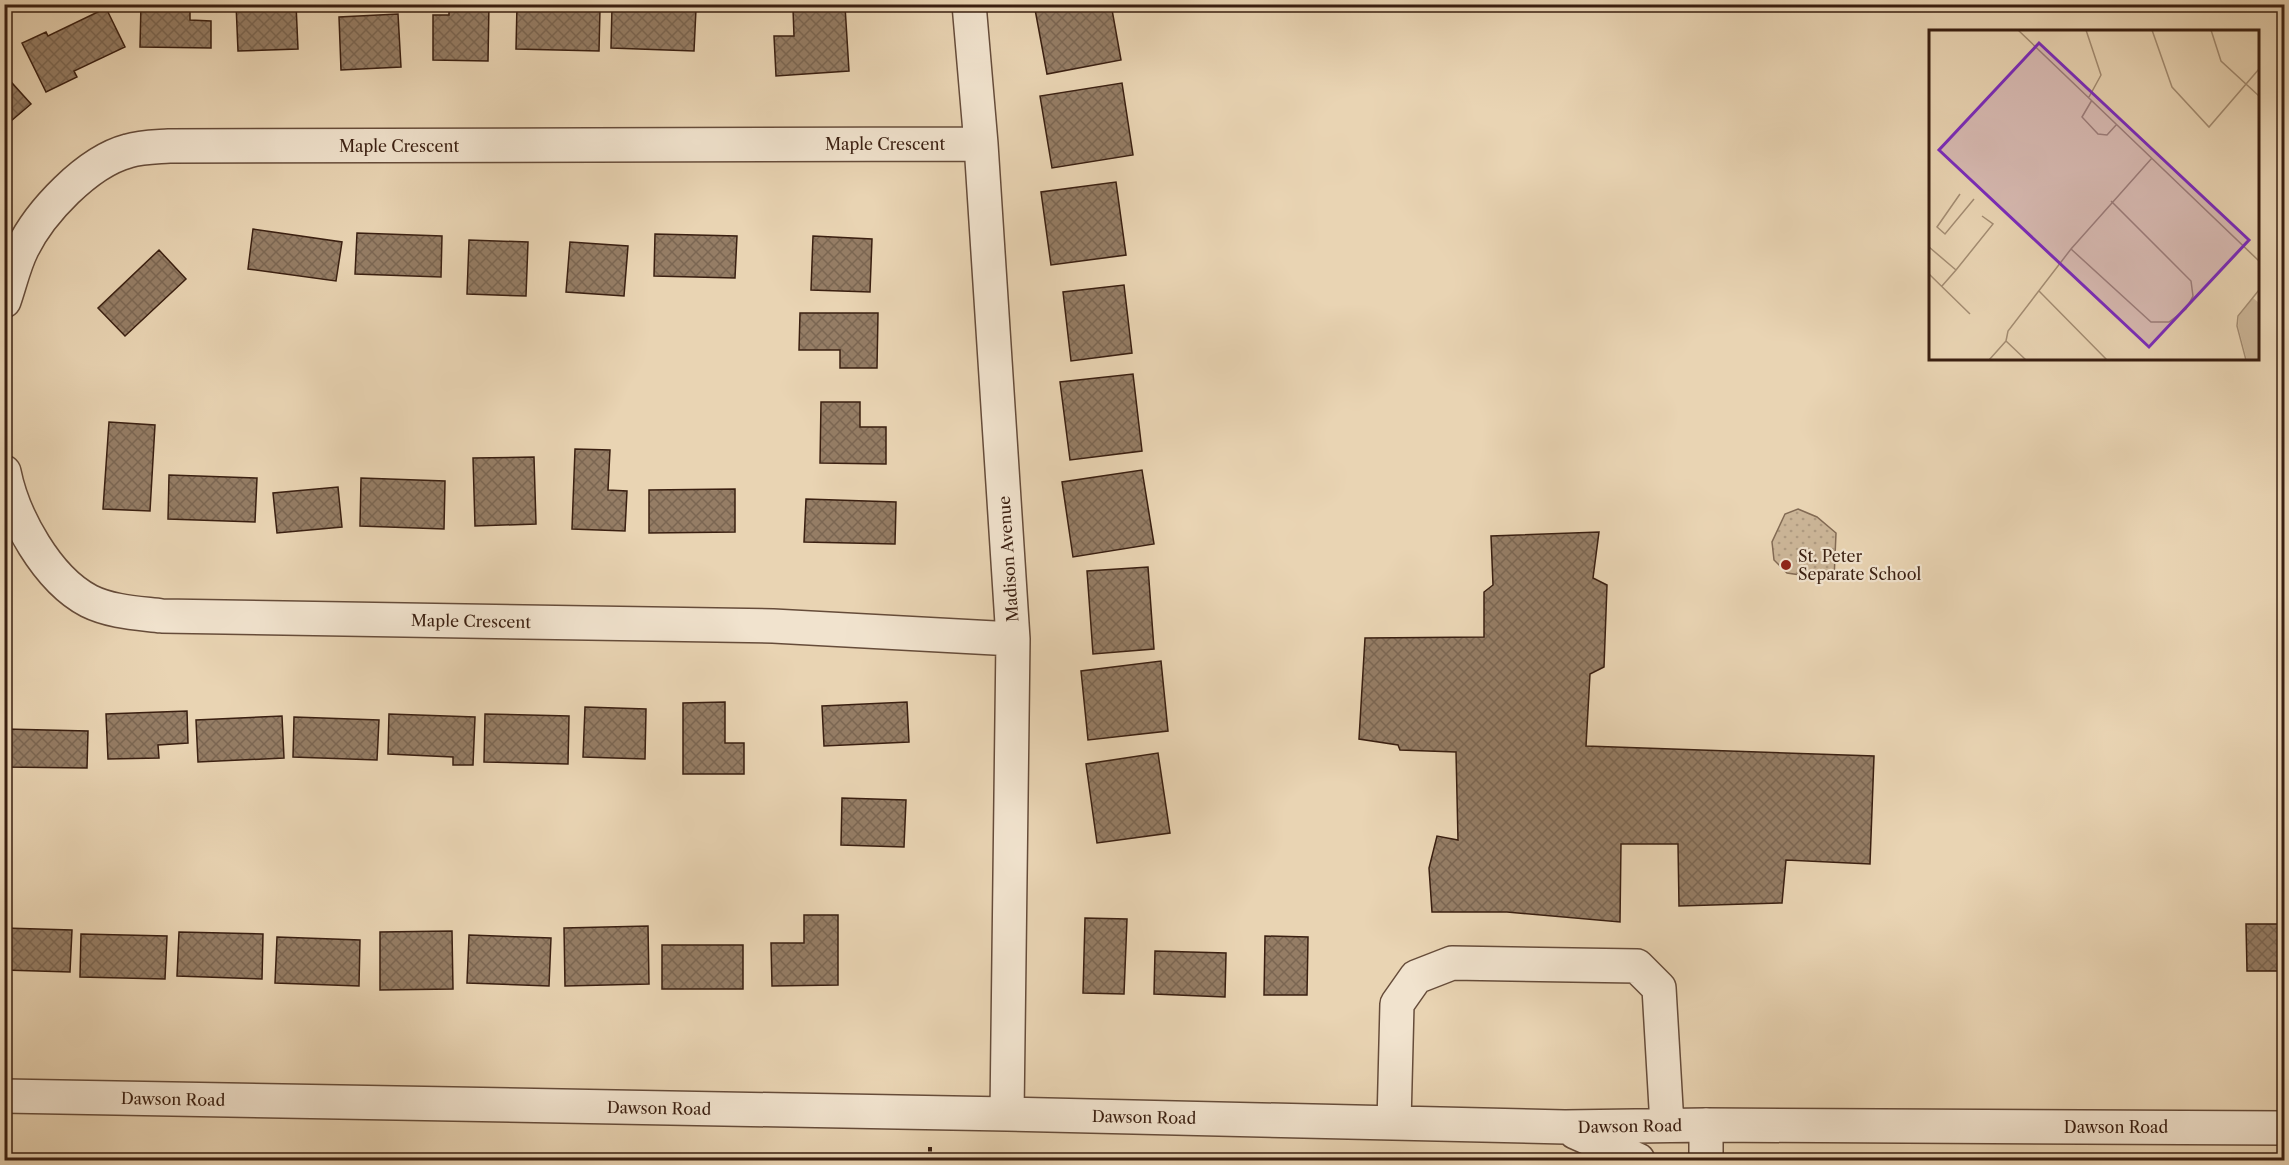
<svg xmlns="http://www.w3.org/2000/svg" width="2289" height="1165" viewBox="0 0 2289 1165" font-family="'Libre Caslon Text',serif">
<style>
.park{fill:url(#park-dots);stroke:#826a54;stroke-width:1.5}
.building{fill:url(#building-cross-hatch);stroke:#3a1f11;stroke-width:1.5}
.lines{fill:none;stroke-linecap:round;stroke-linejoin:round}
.minor-casing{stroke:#664c3a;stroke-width:36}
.path{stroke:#3a1f11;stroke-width:4;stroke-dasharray:4.5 3;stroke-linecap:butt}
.minor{stroke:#f1e3ce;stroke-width:33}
.poi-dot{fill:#8f2418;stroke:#f1e3ce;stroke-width:2}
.labels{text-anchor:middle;stroke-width:4.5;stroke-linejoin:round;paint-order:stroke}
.street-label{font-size:16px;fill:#3a1f11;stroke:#f1e3ce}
.poi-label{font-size:16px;fill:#3a1f11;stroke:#f1e3ce;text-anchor:start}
.inset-road{fill:none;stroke:#a38c72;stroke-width:1.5}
.view{fill:#7b2cbf;fill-opacity:0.15;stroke:#7b2cbf;stroke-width:3}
.inset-edge{fill:none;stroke:#3a1f11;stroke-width:3}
</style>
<defs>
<pattern id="park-dots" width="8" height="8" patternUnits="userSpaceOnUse" patternTransform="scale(1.5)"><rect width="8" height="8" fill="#cbb597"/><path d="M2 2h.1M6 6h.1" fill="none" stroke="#af9b81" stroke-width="1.8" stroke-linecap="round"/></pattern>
<pattern id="building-cross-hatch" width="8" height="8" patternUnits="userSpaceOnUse" patternTransform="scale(1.5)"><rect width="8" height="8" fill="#957d65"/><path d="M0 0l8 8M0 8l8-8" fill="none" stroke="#7b6652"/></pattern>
</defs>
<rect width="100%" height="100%" fill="#e9d4b3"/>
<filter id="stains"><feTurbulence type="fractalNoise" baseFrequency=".00333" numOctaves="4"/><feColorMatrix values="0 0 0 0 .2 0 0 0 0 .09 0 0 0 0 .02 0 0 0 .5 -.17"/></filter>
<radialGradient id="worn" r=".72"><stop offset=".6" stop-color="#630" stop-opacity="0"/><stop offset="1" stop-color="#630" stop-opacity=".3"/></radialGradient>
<!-- park -->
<path class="park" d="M1798,509L1817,517L1836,533L1834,580L1787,573L1774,560L1772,542L1785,514Z"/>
<!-- building -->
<path class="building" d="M141,4H190V20L211,21V48L140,47Z
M236,4H296L298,49L238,51Z
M449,4H489L488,61L433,60V15H449Z
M1034,4H1111L1121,60L1047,74Z
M517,5L600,9L599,51L516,49Z
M845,6L849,71L776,76L774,36H794L793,9Z
M612,7L696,9L694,51L611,48Z
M106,8L125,47L74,71L77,77L46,92L22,43L46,32L48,36Z
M398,14L401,67L341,70L339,17Z
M4,74L31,104L4,127Z
M1122,83L1133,155L1052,168L1040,96Z
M1116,182L1126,255L1051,265L1041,192Z
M253,229L342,242L336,281L248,269Z
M357,233L442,236L441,277L355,274Z
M655,234L737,236L735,278L654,276Z
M813,236L872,239L870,292L811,290Z
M469,240L528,242L526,296L467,294Z
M570,242L628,246L624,296L566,292Z
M159,250L186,279L125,336L98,308Z
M1124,285L1132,353L1071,361L1063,292Z
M800,313H878L877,368H840V350H799Z
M1133,374L1142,451L1070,460L1060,382Z
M821,402H860V427H886V464L820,463Z
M109,422L155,425L150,511L103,509Z
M575,449L610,450L608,490L627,491L625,531L572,529Z
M534,457L536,524L475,526L473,458Z
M1142,470L1154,544L1073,557L1062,482Z
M169,475L257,478L255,522L168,519Z
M361,478L445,481L444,529L360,526Z
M338,487L342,527L277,533L273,493Z
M735,489V532L649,533V490Z
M806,499L896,502L895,544L804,542Z
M1599,532L1593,578L1607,585L1604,667L1590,674L1586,746L1874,756L1870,864L1786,860L1782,903L1679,906L1678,844H1621L1620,922L1507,912H1432L1429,868L1437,836L1458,840L1456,752L1400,750L1398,745L1359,739L1365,638L1484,637V592L1493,585L1491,536Z
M1148,567L1154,649L1093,654L1087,571Z
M1161,661L1168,731L1088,740L1081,671Z
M725,702V743H744V774H683V703Z
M907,702L909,742L824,746L822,706Z
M585,707L646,709L645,759L583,757Z
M187,711L188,743L158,745L159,758L108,759L106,714Z
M389,714L475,717L473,765H453V757L388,754Z
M485,714L569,716L568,764L484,762Z
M282,716L284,758L198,762L196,720Z
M294,717L379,720L377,760L293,757Z
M5,729L88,731L87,768L4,767Z
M1158,753L1170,833L1097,843L1086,764Z
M842,798L906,800L904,847L841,845Z
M804,915H838V985L772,986L771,943H804Z
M1085,918L1127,919L1124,994L1083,993Z
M2246,924H2284V971H2247Z
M648,926L649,984L565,986L564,928Z
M4,928L72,930L70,972L4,970Z
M452,931L453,989L380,990V932Z
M179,932L263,934L262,979L177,976Z
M81,934L167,936L165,979L80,977Z
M469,935L551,938L549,986L467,983Z
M1265,936L1308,937L1307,995H1264Z
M277,937L360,940L359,986L275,983Z
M662,945H743V989H662Z
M1155,951L1226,953L1225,997L1154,994Z"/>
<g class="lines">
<!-- minor casing -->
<g class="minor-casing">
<path id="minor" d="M969,4L981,144L1013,639L1007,1114
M4,301C10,284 14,265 22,249C40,212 87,162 128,151C141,147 156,147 169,146L981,144
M4,472C13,517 47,579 89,601C111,612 138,613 162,616L773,626L1013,639
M4,1096L1007,1114L1565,1127L1706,1125L2284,1128
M1394,1123L1397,1004L1416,977L1452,963L1637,966L1659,988L1667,1125
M1706,1125V1160
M1575,1132L1638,1160"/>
</g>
<!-- path -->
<path class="path" d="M930,1147V1160"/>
<!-- minor -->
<use href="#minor" class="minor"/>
</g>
<!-- markers -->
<circle class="poi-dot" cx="1786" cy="565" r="6"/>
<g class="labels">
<!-- street labels -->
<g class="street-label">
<text x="885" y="150">Maple Crescent</text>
<text x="399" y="152">Maple Crescent</text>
<text transform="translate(1008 559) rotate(-94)" y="6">Madison Avenue</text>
<text transform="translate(471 621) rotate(1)" y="6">Maple Crescent</text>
<text transform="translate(173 1099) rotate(1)" y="6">Dawson Road</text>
<text transform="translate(659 1108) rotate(1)" y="6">Dawson Road</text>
<text transform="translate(1144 1117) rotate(1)" y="6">Dawson Road</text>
<text transform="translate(1630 1126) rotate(-1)" y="6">Dawson Road</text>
<text x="2116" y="1133">Dawson Road</text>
</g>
<!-- poi labels -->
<g class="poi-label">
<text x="1798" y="562">St. Peter<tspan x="1798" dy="18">Separate School</tspan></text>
</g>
</g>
<!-- overview -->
<g transform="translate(1929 30)">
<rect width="330" height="330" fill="#e9d4b3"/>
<path d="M324,268L330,273V330H318L309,296L310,286Z" fill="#cbb597"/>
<path class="inset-road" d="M89,0L330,231M157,0L172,45L160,67M223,0L243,57L280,97L330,39M282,0L292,31L330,66M163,70L153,87L169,104L178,105L188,94M31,164L8,197L16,204L45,169M0,217L27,240L13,256M142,219L222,292H240L257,279L264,266L262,251L182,171M27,240L64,194L53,186M0,244L41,284M110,261L178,330M77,311L79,301L142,219L223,128M77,311L97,330M60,330L77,311M317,330L308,296L309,286L330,260"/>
<path class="view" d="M110,13L320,210L220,317L10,120Z"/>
<rect width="330" height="330" class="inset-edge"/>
</g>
<!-- margin -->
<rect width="2289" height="1165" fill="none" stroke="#e9d4b3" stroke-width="24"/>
<rect x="6" y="6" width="2277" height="1153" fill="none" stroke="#3a1f11" stroke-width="3"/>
<rect x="12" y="12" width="2265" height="1141" fill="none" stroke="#3a1f11" stroke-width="1.5"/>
<rect width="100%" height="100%" filter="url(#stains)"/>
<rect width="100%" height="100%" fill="url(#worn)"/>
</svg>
